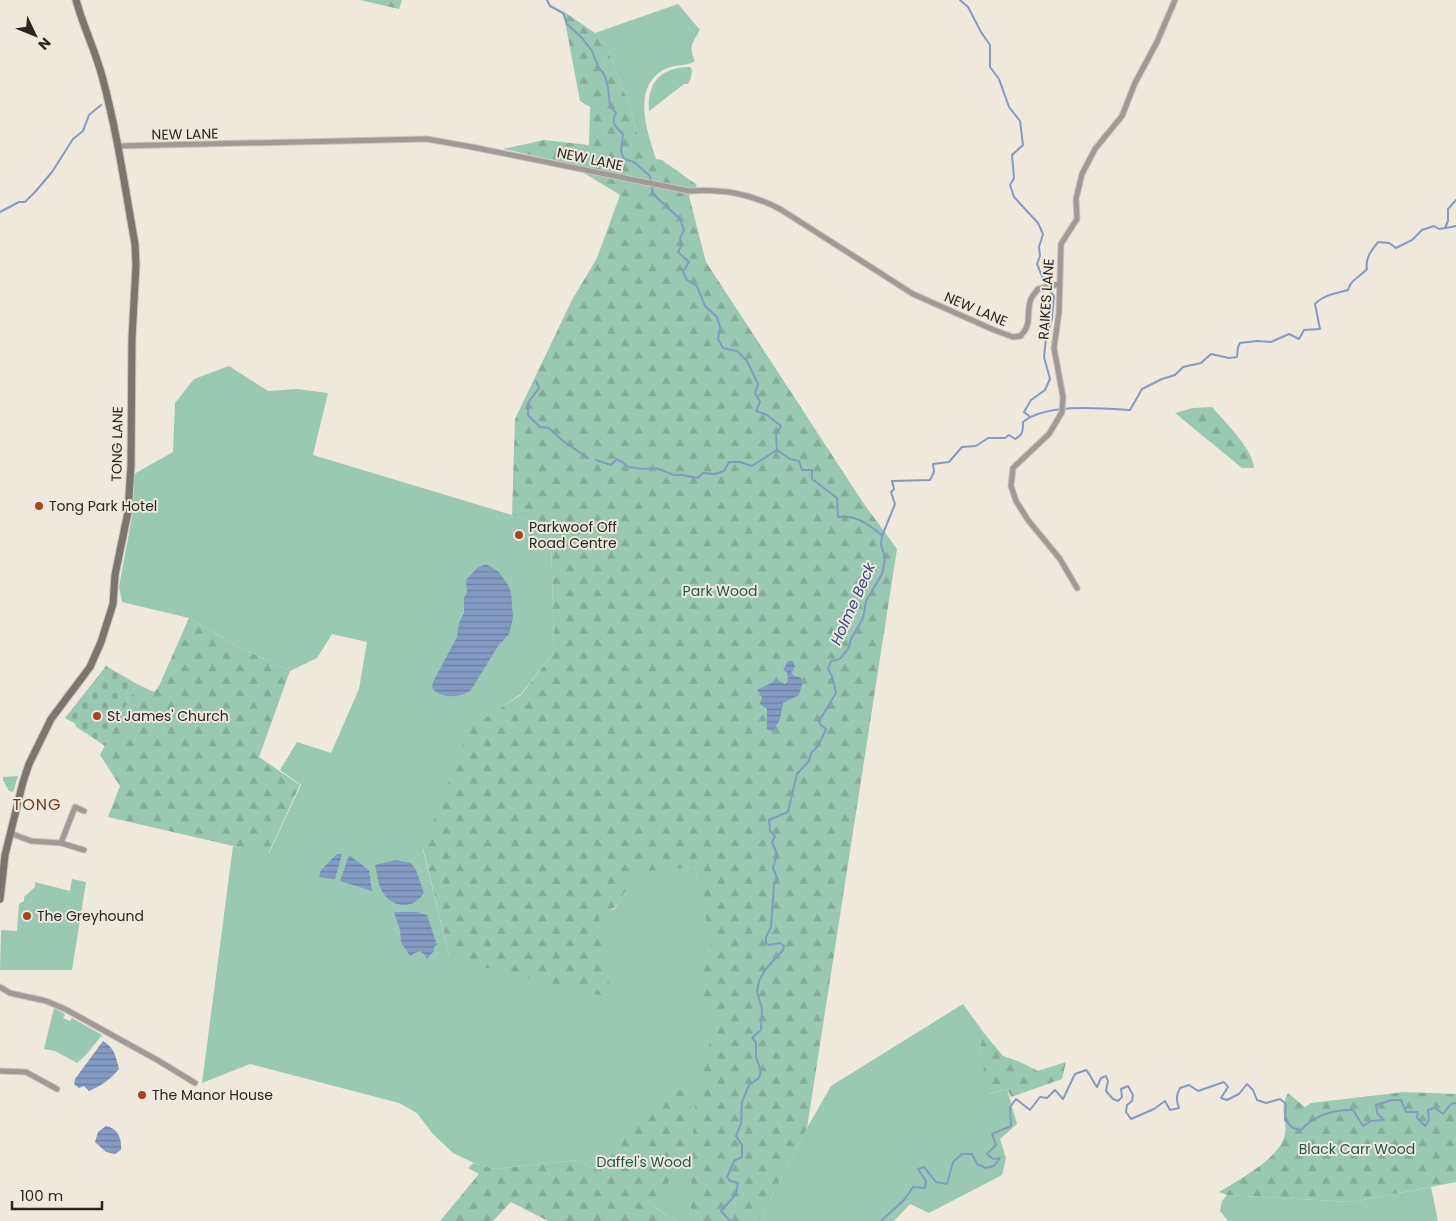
<svg xmlns="http://www.w3.org/2000/svg" width="1456" height="1221" viewBox="0 0 1456 1221" font-family="Poppins,sans-serif">
<style>
.grass{fill:#99c9b2}
.forest{fill:url(#forest-firs)}
.cemetery{fill:url(#cemetery-stones)}
.water{fill:url(#water-rules)}
.lines{fill:none;stroke-linecap:round;stroke-linejoin:round}
.stream{stroke:#839bc3;stroke-width:2}
.street-casing{stroke:#cac5bb;stroke-width:7}
.secondary-casing{stroke:#cac5bb;stroke-width:9}
.street{stroke:#9f9a97;stroke-width:5}
.secondary{stroke:#7b7570;stroke-width:7}
.poi-dot{fill:#aa441a;stroke:#eee8dd;stroke-width:2}
.labels{text-anchor:middle;stroke-width:4;stroke-linejoin:round;paint-order:stroke}
.street-label{font-size:14px;fill:#282622;stroke:#eee8dd}
.poi-label{font-size:14px;fill:#282622;stroke:#eee8dd;text-anchor:start}
.park-label{font-size:14px;fill:#1c5c44;stroke:#eee8dd}
.water-label{font-size:15px;font-style:italic;fill:#2f4d82;stroke:#eee8dd}
.quarter-label{font-size:16px;letter-spacing:1px;fill:#78361d;stroke:#eee8dd}
</style>
<defs>
<pattern id="forest-firs" width="22" height="20" patternUnits="userSpaceOnUse" patternTransform="scale(1.25)"><rect width="22" height="20" fill="#99c9b2"/><path d="M5 1l3.5 6h-7zM16 11l3.5 6h-7z" fill="#84ac99"/></pattern>
<pattern id="cemetery-stones" width="16" height="16" patternUnits="userSpaceOnUse" patternTransform="scale(1.25)"><rect width="16" height="16" fill="#99c9b2"/><path d="M2 7V4a2 2 0 0 1 4 0v3zM10 15v-3a2 2 0 0 1 4 0v3z" fill="#84ac99"/></pattern>
<pattern id="water-rules" width="6" height="5" patternUnits="userSpaceOnUse" patternTransform="scale(1.25)"><rect width="6" height="5" fill="#839bc3"/><path d="M0 2.5h6" fill="none" stroke="#6b7e9e"/></pattern>
</defs>
<rect width="100%" height="100%" fill="#eee8dd"/>
<!-- grass -->
<path class="grass" d="M678,4L700,30C693,42 688,47 695,61C687,67 675,64 665,69C631,87 647,131 656,159L638,136L628,101L605,44L595,33Z
M686,67H690L692,70L691,78L688,84H684L649,111C647,84 659,69 686,67Z
M229,366L268,391L297,389L328,393L313,455L512,515L551,530L554,652L521,694L470,729L423,850L450,959L597,910L615,909L636,870L695,867L712,940L697,1000L719,1017L696,1105L690,1221H676L599,1171L578,1160L495,1169L474,1163L453,1153L432,1133L417,1113L399,1103L250,1064L202,1083L233,846L269,853L301,785L280,770L297,742L331,753L359,689L367,642L332,634L317,658L290,671L235,645L189,618L122,602L119,587L132,517L134,474L173,452L175,403L194,379Z
M18,776L13,792L9,791L3,780V777Z
M72,879L86,882L72,970H0L1,930L17,931L19,904L24,901V897L35,887V882L70,891Z
M963,1004L984,1033L980,1047L989,1094L1007,1089L1017,1124L1000,1139L1006,1158L1002,1175L929,1213L910,1204L894,1221H759L807,1128L831,1086Z
M54,1008L65,1014L63,1018L70,1021L72,1018L102,1035L86,1055L77,1063L55,1051L44,1049Z
M1431,1187L1438,1221H1228L1220,1211L1222,1201L1227,1195L1353,1202Z"/>
<!-- forest -->
<path class="forest" d="M360,0H402L399,9Z
M563,11L595,33L605,44L628,101L638,136L656,159L662,160L697,185L689,196L706,262L862,501L897,549L807,1128L759,1221H690L694,1111L715,1019L696,1001L711,943L695,867L637,872L615,908L598,911L611,998L450,959L423,848L470,727L521,695L554,652L551,530L512,515L515,419L572,300L597,258L620,195L584,173L585,167L503,149L544,140L589,145L590,107L580,101Z
M1212,407C1224,421 1253,449 1254,468H1242L1175,413L1193,408Z
M189,618L235,645L290,671L259,757L300,785L268,854L108,817L120,786L100,755L137,684L154,692L159,686Z
M984,1033L1003,1056L1020,1062L1038,1071L1066,1062L1062,1079L1011,1097L1007,1089L988,1094L980,1047Z
M696,1085L690,1111V1126L683,1149L665,1190L654,1207L676,1221H548L511,1202L493,1221H440L479,1174L468,1168L474,1163L495,1169L578,1160L599,1171L657,1098L672,1091Z
M1404,1092L1456,1094V1182L1353,1202L1227,1195L1219,1192C1238,1180 1281,1158 1285,1134C1288,1117 1278,1112 1288,1093L1305,1107L1311,1103Z"/>
<!-- cemetery -->
<path class="cemetery" d="M106,666L137,684L105,746L75,726L76,724L65,718Z"/>
<!-- water -->
<path class="water" d="M484,565H488L499,572L508,585L511,592L513,618L509,634L498,646L471,690C461,698 440,699 432,688L433,682L457,637L459,623L464,613V598L467,592L466,580L477,568Z
M788,661H793L795,667L791,672L794,676L800,677L803,682L799,695L783,703L780,719L773,732L767,729V709L760,704L762,696L757,690L777,680L785,684L788,681L787,672L783,670Z
M337,854H342L335,879L319,877L321,870Z
M349,855L369,870L372,891L340,881Z
M396,860L411,863L416,870L424,893C414,909 394,909 383,893C378,885 377,874 375,865Z
M394,912H417L427,915L437,945L434,947V951L427,959L424,954L419,951L410,956L401,942L400,930Z
M103,1041C114,1047 116,1057 119,1069C111,1079 101,1086 89,1091L84,1086L79,1088L74,1084L75,1079Z
M106,1126C118,1128 122,1139 121,1150L115,1154L106,1152L95,1142L98,1132Z"/>
<g class="lines">
<!-- stream -->
<path class="stream" d="M547,0L550,6L563,13L567,24L582,38L592,51L598,66L605,76L608,88L610,106L616,113C610,123 616,127 623,134L621,151L624,159L634,162L650,176L653,194L680,219L684,230L680,238L682,244L678,252L689,262L683,272L687,280L697,286L705,306L717,317L720,327L718,339L723,348L737,351L747,361L758,384L755,393L760,402L756,411L767,415L781,426L776,435L777,450L790,459L799,461L802,470H812V479L837,498L838,517C858,515 867,524 882,535
M960,0L968,7L981,32L990,45V67L999,79L1009,107L1020,121L1023,145L1012,155L1014,178L1010,185L1014,197L1038,223L1043,234L1039,247L1040,256L1037,264L1046,286L1054,296L1052,319L1046,338L1044,357L1050,379L1045,390L1031,400L1024,412L1029,416
M0,212L19,202H25L35,192L52,172L73,139L83,131L89,115L101,105
M1446,228L1456,226
M536,381L539,388L528,403V415L540,427L549,428L563,441L588,458
M596,460L611,465L617,459L629,467L642,469L656,468L674,475H682L698,478L703,473L715,474L724,471L729,462H740L752,466L777,450
M730,1221L721,1211L736,1194L738,1183L730,1181L727,1177L734,1161L742,1157V1145L736,1136L741,1123L742,1102L749,1085L759,1078L761,1071L756,1057V1042L752,1038L761,1030L762,1009L757,992L759,981L765,970L783,950L784,946L780,943L769,945L766,943V937L771,927L774,885L778,880L773,868L777,854L772,842L775,836L770,831L769,820L788,812L797,774L809,761L811,753L818,746L826,729L820,724L819,721L836,693L832,676L828,669L831,661L837,660L842,657L849,647L851,639L863,618L866,601L882,574L885,559L881,544L882,536L895,504L891,492L894,489L892,481L930,480L934,472L933,464L949,462L962,447L976,446L988,438H1005L1009,435L1015,439C1023,435 1023,431 1023,422C1046,403 1101,408 1130,410L1142,389L1162,379L1175,375L1183,367L1201,363L1211,354L1229,358L1237,357L1238,347L1240,343L1257,341L1271,342L1289,334L1299,339L1304,330L1320,329L1315,304C1323,295 1337,293 1348,290C1351,279 1360,277 1367,269C1365,258 1371,251 1378,242L1389,243L1396,248L1412,240L1422,230L1434,226L1439,229L1445,228L1448,221V209L1456,200
M881,1221L904,1200L913,1187L925,1188L926,1181L918,1169L924,1167L936,1182L947,1184L953,1162L962,1154H972L977,1164L986,1168L994,1166L1000,1158L993,1159L987,1154L996,1145L992,1134L1011,1126L1010,1107L1016,1099L1030,1110L1040,1097L1047,1098L1055,1090L1063,1099L1075,1074L1086,1070C1091,1075 1092,1081 1097,1087L1101,1078L1106,1076L1108,1081L1106,1091L1113,1099L1118,1101L1122,1097L1121,1089L1128,1086L1133,1095L1132,1101L1127,1105L1126,1112L1131,1119L1154,1109L1165,1101L1170,1110L1179,1108C1176,1100 1176,1095 1180,1088L1189,1085L1198,1091L1224,1082L1228,1087L1221,1098L1227,1100L1239,1094L1247,1084L1253,1090L1257,1100L1266,1103L1280,1099L1286,1104L1285,1120L1293,1128L1301,1130C1314,1116 1333,1109 1353,1110L1363,1126L1371,1121L1384,1120L1377,1113L1376,1105L1392,1100H1401L1406,1112H1418L1417,1118L1425,1126L1429,1120L1428,1110L1435,1108L1443,1114L1451,1104L1456,1103"/>
<!-- street casing -->
<g class="street-casing">
<path id="street" d="M118,146L427,139L472,147L689,191C723,189 749,193 780,209L913,294L994,330L1013,337L1021,336
M1022,334C1032,325 1026,310 1031,299C1032,296 1036,292 1038,289L1059,284
M1077,588L1060,559L1028,520L1016,501L1011,486L1013,468L1049,434L1062,412L1063,397L1054,348L1059,312L1061,244L1077,219L1076,199L1082,174L1095,149L1122,116L1135,83L1157,42L1175,0
M10,833L31,841L61,843L84,850
M61,843L75,807L84,811
M0,987L10,993L46,1001L65,1009L159,1061L195,1083
M0,1071L26,1072L57,1089"/>
</g>
<!-- secondary casing -->
<g class="secondary-casing">
<path id="secondary" d="M0,899L5,855L23,782L29,764L51,719L90,667L101,642L113,604L115,575L128,512L131,465L132,338L136,265L135,244C125,188 117,131 102,76C95,50 83,26 76,0"/>
</g>
<!-- street -->
<use href="#street" class="street"/>
<!-- secondary -->
<use href="#secondary" class="secondary"/>
</g>
<!-- markers -->
<g class="poi-dot">
<circle cx="39" cy="506" r="5"/>
<circle cx="519" cy="535" r="5"/>
<circle cx="97" cy="716" r="5"/>
<circle cx="27" cy="916" r="5"/>
<circle cx="142" cy="1095" r="5"/>
</g>
<g class="labels">
<!-- street labels -->
<g class="street-label">
<text transform="translate(185 134) rotate(-1)" y="5">NEW LANE</text>
<text transform="translate(590 159) rotate(12)" y="5">NEW LANE</text>
<text transform="translate(1046 299) rotate(-86)" y="5">RAIKES LANE</text>
<text transform="translate(976 309) rotate(23)" y="5">NEW LANE</text>
<text transform="translate(117 444) rotate(-89)" y="5">TONG LANE</text>
</g>
<!-- poi labels -->
<g class="poi-label">
<text x="49" y="511">Tong Park Hotel</text>
<text x="529" y="532">Parkwoof Off<tspan x="529" dy="16">Road Centre</tspan></text>
<text x="107" y="721">St James' Church</text>
<text x="37" y="921">The Greyhound</text>
<text x="152" y="1100">The Manor House</text>
</g>
<!-- park labels -->
<g class="park-label">
<text x="720" y="596">Park Wood</text>
<text x="1357" y="1154">Black Carr Wood</text>
<text x="644" y="1167">Daffel's Wood</text>
</g>
<!-- water labels -->
<g class="water-label">
<text transform="translate(853 604) rotate(-66)" y="5">Holme Beck</text>
</g>
<!-- quarter labels -->
<g class="quarter-label">
<text x="37" y="810">TONG</text>
</g>
</g>
<!-- north arrow -->
<g transform="translate(35 35) rotate(133)" stroke="#eee8dd" stroke-width="4" paint-order="stroke">
<path d="M0-4L9 19L0 12L-9 19Z" fill="#282622"/>
<text y="-8" font-size="14" font-weight="bold" text-anchor="middle" fill="#282622">N</text>
</g>
<!-- scale -->
<path d="M12 1201v8h90v-8" fill="none" stroke="#282622" stroke-width="2.5"/>
<text x="20" y="1201" font-size="15" fill="#282622" stroke="#eee8dd" stroke-width="4" paint-order="stroke">100 m</text>
</svg>
